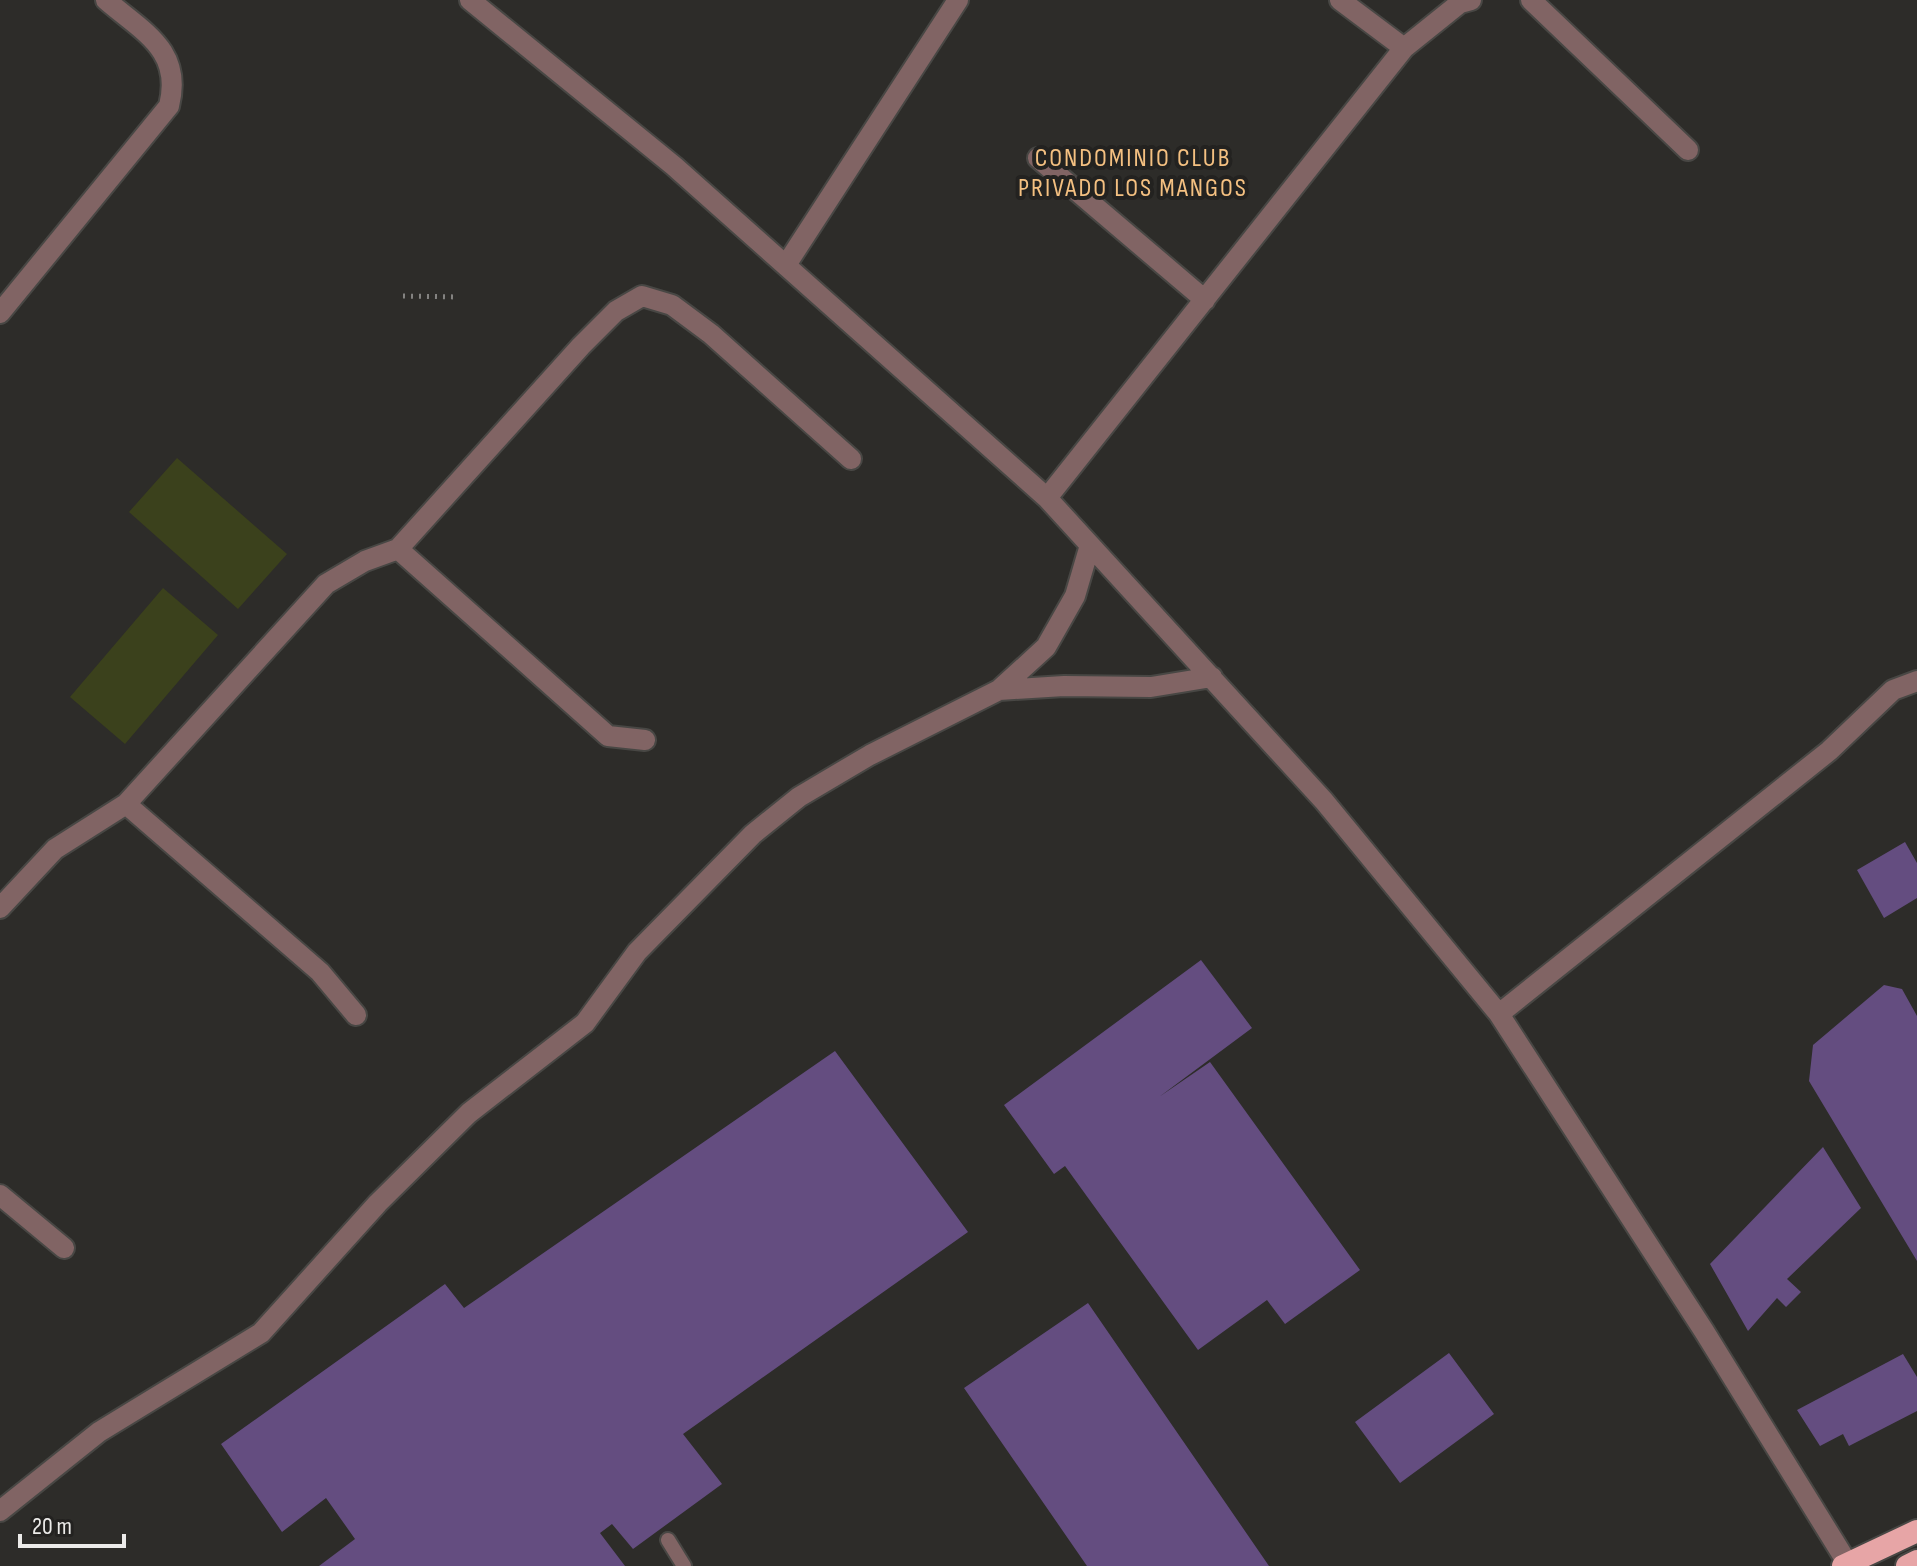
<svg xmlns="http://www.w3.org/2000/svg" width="1917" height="1566" viewBox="0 0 1917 1566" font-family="'Sofia Sans Condensed',sans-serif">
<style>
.green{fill:#3b411c}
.building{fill:#644d80}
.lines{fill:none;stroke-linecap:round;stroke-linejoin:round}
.service-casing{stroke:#484744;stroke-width:18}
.minor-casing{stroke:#484744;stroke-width:24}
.trunk-casing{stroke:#484744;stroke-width:26}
.path{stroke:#848381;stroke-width:5;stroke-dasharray:2 6;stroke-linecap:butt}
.service{stroke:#816464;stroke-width:14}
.minor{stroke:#816464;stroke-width:20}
.trunk{stroke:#e7a5a6;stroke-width:22}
.labels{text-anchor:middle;stroke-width:8;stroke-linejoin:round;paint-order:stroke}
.neighbourhood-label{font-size:26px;letter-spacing:2px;fill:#f4c081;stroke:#232220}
</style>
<rect width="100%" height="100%" fill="#2d2c29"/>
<!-- green -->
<path class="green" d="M177,458L287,554L238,609L129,512Z
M163,588L218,635L125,744L70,697Z"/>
<!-- building -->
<path class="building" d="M1905,842L1917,863V898L1884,918L1857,870Z
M1201,960L1252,1028L1159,1097L1210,1062L1360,1270L1285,1324L1267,1300L1198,1350L1065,1166L1054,1174L1004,1105Z
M1884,985L1902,989L1917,1016V1261L1809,1081L1813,1045Z
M835,1051L968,1232L683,1434L722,1484L633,1549L612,1524L600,1533L625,1566H319L355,1539L326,1498L282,1532L221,1444L445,1284L464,1308Z
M1823,1147L1861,1208L1787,1279L1801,1292L1786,1307L1777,1298L1748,1331L1710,1264Z
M1088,1303L1269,1566H1087L964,1388Z
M1449,1353L1494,1414L1400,1483L1355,1422Z
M1903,1354L1917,1377V1411L1849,1446L1843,1434L1820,1446L1797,1410Z"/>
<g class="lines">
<!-- service casing -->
<g class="service-casing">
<path id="service" d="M668,1540L684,1566"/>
</g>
<!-- minor casing -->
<g class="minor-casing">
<path id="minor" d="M470,0L674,166L1047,498L1324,801L1499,1014L1704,1331L1848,1564
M1340,0L1404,48
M1531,0L1688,150
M1038,158L1205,300
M786,265L958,0
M0,313L169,106C183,50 143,32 106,0
M1047,498L1404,48L1460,3L1471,0
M398,549L608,736L645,740
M999,690L1046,647L1075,596L1090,545
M126,804L320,972L356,1015
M0,908L55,849L126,804L326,584L365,561L398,549L581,346L616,311L642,296L672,305L711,334L851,459
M1499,1014L1829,751L1893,690L1917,681
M0,1195L64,1248
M0,1511L99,1432L261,1333L378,1203L469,1113L585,1023L637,952L753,834L799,797L870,755L999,690L1064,686L1151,687L1212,677"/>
</g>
<!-- trunk casing -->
<g class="trunk-casing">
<path id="trunk" d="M1843,1566L1917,1531
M1907,1566L1917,1561"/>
</g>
<!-- path -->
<path class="path" d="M403,296L459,297"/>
<!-- service -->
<use href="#service" class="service"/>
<!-- minor -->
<use href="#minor" class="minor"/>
<!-- trunk -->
<use href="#trunk" class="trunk"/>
</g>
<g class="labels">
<!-- neighbourhood labels -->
<g class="neighbourhood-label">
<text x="1133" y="166">CONDOMINIO CLUB<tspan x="1133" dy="30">PRIVADO LOS MANGOS</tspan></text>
</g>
</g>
<!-- scale -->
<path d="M20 1534v12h104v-12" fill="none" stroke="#ecebe9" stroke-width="4"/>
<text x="32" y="1534" font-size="24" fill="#ecebe9" stroke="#232220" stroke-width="6" paint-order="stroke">20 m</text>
</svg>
